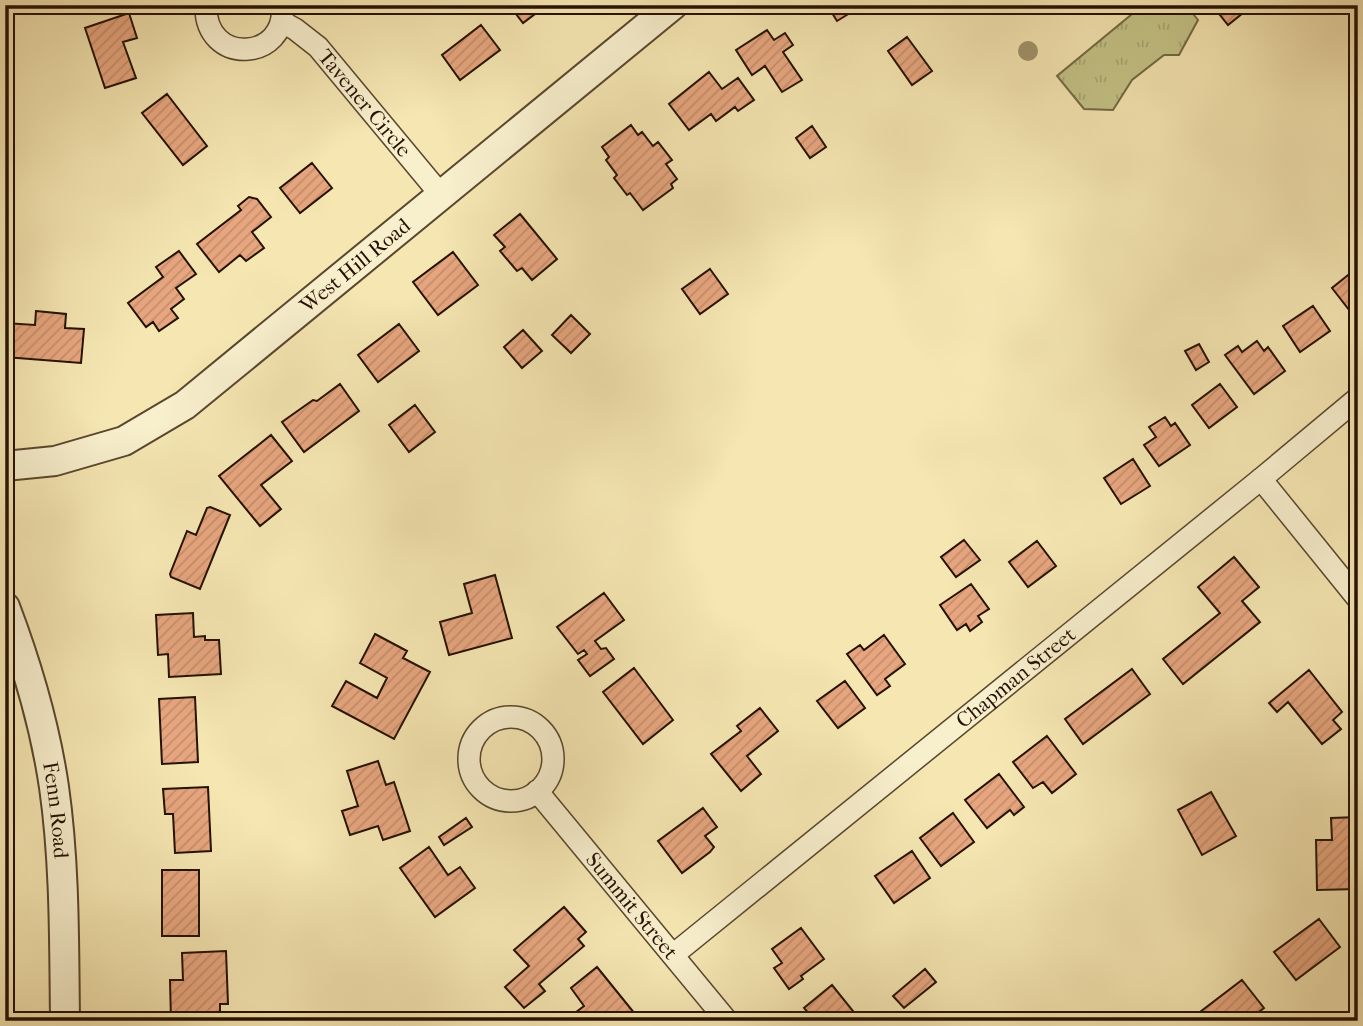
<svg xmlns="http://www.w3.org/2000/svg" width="1363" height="1026" viewBox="0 0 1363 1026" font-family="'IM FELL French Canon',serif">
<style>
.grass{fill:url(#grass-tufts);stroke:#746a44;stroke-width:2}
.building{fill:url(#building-hatch);stroke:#251102;stroke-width:2}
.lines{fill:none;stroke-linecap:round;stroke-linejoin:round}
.minor-casing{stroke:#59462e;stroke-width:24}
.tertiary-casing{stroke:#59462e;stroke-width:32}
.minor{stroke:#f8efcd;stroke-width:21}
.tertiary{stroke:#f8efcd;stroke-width:28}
.tree{fill:#a1936b}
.labels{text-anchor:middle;stroke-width:5;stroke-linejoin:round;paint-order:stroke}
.street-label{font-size:21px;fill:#251102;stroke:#f8efcd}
</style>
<defs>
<pattern id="grass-tufts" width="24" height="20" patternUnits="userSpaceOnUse" patternTransform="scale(1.75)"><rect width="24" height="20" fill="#c4c387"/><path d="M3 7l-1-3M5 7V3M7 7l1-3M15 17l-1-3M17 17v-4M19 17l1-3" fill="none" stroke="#a8a673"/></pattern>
<pattern id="building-hatch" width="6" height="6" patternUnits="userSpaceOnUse" patternTransform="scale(1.75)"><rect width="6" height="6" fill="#e7a67f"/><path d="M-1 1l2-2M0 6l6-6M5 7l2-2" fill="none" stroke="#c68e6c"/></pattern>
</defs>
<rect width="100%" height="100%" fill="#f5e6b2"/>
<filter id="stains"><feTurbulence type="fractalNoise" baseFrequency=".00286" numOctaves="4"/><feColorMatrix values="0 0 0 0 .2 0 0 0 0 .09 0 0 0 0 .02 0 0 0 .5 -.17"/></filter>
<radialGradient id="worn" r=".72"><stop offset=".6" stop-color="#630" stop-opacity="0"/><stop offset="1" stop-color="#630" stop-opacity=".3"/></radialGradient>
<!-- grass -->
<path class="grass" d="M1143,5H1186L1198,20L1179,55H1164L1132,80L1113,110L1084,109L1057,76Z"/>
<!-- building -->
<path class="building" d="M509,5H547L523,23Z
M827,5H863L837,21Z
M1212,5H1253L1228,25Z
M129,13L137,38L123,42L136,78L105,88L85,28Z
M481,25L500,50L460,80L442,55Z
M767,30L774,40L785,33L793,45L783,52L802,80L782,92L765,66L752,75L736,50Z
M907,37L932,71L912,85L888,51Z
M709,72L722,89L738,78L754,100L738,111L735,107L716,121L711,114L689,130L669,104Z
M167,94L207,146L183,165L142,113Z
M631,125L638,135L642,132L653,146L658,142L672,160L666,164L677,179L671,184L673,188L643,210L630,193L627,195L614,178L617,175L606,160L609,157L602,147Z
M812,126L826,147L810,158L796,138Z
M312,163L332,188L300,213L280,188Z
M249,197L257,199L271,217L252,232L264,248L246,261L240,255L219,272L197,244L241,210L238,206Z
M520,214L557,259L532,280L522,268L517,271L500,251L505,247L494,235Z
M179,251L196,274L176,288L184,299L171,309L178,318L159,331L153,322L146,327L128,303L163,277L156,267Z
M453,252L478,285L438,315L413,282Z
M1358,267V312L1353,315L1332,288Z
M710,269L728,294L700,314L682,289Z
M1313,306L1330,331L1300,352L1283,326Z
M36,311L66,314L65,328L84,329L81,363L5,357V323L35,325Z
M571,315L590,334L571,353L552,335Z
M399,324L419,351L378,382L358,355Z
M523,330L542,351L522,368L504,347Z
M1257,341L1264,351L1268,347L1285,371L1254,394L1225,355L1238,346L1242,352Z
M1199,344L1209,362L1196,370L1185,351Z
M340,384L359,411L304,452L282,422L313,400L317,401Z
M1220,384L1237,407L1209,428L1192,405Z
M415,405L435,432L409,452L389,425Z
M1165,417L1171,426L1175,423L1190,445L1159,466L1144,445L1156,437L1149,427Z
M271,435L292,461L261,485L281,509L260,526L219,476Z
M1133,459L1150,486L1121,504L1104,478Z
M210,507L230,515L200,589L171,577L170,574L187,531L196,535L207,508Z
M964,540L980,560L956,577L941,557Z
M1037,541L1056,566L1028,587L1009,562Z
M1234,557L1259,587L1242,601L1260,622L1183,684L1163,659L1220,613L1198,587Z
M495,575L512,638L449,655L440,622L472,613L464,584Z
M971,584L989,609L978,616L982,622L970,631L966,624L957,630L940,605Z
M604,593L624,620L595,641L601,649L606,648L614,659L590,676L578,660L587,654L584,650L578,654L557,627Z
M193,613L194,637L205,636V640H219L221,674L169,677L168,654L158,655L156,615Z
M375,634L407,651L403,658L430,672L394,739L332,706L346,681L377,698L387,678L360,663Z
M884,635L905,664L885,679L890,686L877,695L847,654L860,645L864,650Z
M634,668L673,720L643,744L603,692Z
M1132,669L1150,694L1083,744L1065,719Z
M1309,670L1342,712L1333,720L1341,729L1322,744L1288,702L1277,712L1269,703Z
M845,681L865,708L838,728L817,701Z
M195,697L198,762L162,764L159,699Z
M760,708L778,731L747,756L761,774L741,791L711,754L741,731L737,726Z
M1047,736L1076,774L1052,793L1043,782L1033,788L1013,762Z
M378,761L386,785L394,782L410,831L383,840L378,826L350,835L342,811L358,806L347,771Z
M999,774L1024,807L1014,815L1010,810L987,828L965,800Z
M208,787L211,851L175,853L173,814H165L163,789Z
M1211,792L1236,836L1202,855L1178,810Z
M703,808L717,827L705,836L714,847L710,852L682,873L658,841Z
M953,813L974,842L941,866L920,838Z
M1358,817V889L1317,890L1316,840H1332L1331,818Z
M466,818L472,827L444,845L439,837Z
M429,847L448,875L460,867L475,888L435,917L400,868Z
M912,851L930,878L894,903L875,876Z
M162,870H199V936H162Z
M564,907L586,932L578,939L584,946L539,984L545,991L524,1008L505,987L529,966L514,950Z
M1319,919L1340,947L1296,980L1274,952Z
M801,928L824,959L801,976L803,979L789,989L774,968L782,963L772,949Z
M226,951L228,1004H220V1019L171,1021L170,980H183L182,953Z
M597,967L635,1014L627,1021H575L571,1016L584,1006L571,988Z
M925,969L936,982L904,1008L893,996Z
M1242,980L1264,1008L1247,1021H1206L1200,1012Z
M832,985L861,1021H815L804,1008Z"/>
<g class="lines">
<!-- minor casing -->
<g class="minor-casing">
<g id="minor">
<path d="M206,5C204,67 289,61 282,5"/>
<path id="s1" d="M282,22L295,29L318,47L441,195"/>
<path d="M1261,479L1358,599"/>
<circle cx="511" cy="759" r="42"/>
<path id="s2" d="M537,791L727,1021"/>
<path id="s3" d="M673,955L1261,479L1358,398"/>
</g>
</g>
<!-- tertiary casing -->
<g class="tertiary-casing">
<g id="tertiary">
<path id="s4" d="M5,466L55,461L124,441L185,405L673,5"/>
<path id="s5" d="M5,607C27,665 45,726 54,787C65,864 64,943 65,1021"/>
</g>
</g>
<!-- minor -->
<use href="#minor" class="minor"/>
<!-- tertiary -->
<use href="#tertiary" class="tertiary"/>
</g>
<!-- trees -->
<circle class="tree" cx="1028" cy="51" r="10"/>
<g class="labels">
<!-- street labels -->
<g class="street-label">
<text dy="7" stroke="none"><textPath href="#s1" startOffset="117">Tavener Circle</textPath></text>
<text dy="7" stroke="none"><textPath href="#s4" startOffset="413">West Hill Road</textPath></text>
<text dy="7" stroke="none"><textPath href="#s3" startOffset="441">Chapman Street</textPath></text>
<text dy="7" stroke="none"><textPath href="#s5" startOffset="210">Fenn Road</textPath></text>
<text dy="7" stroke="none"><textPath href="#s2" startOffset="149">Summit Street</textPath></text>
</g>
</g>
<!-- margin -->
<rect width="1363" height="1026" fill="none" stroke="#f5e6b2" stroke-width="28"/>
<rect x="7" y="7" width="1349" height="1012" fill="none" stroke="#251102" stroke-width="3.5"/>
<rect x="14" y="14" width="1335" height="998" fill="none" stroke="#251102" stroke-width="2"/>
<rect width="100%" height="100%" filter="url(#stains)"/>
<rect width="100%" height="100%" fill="url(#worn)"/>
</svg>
